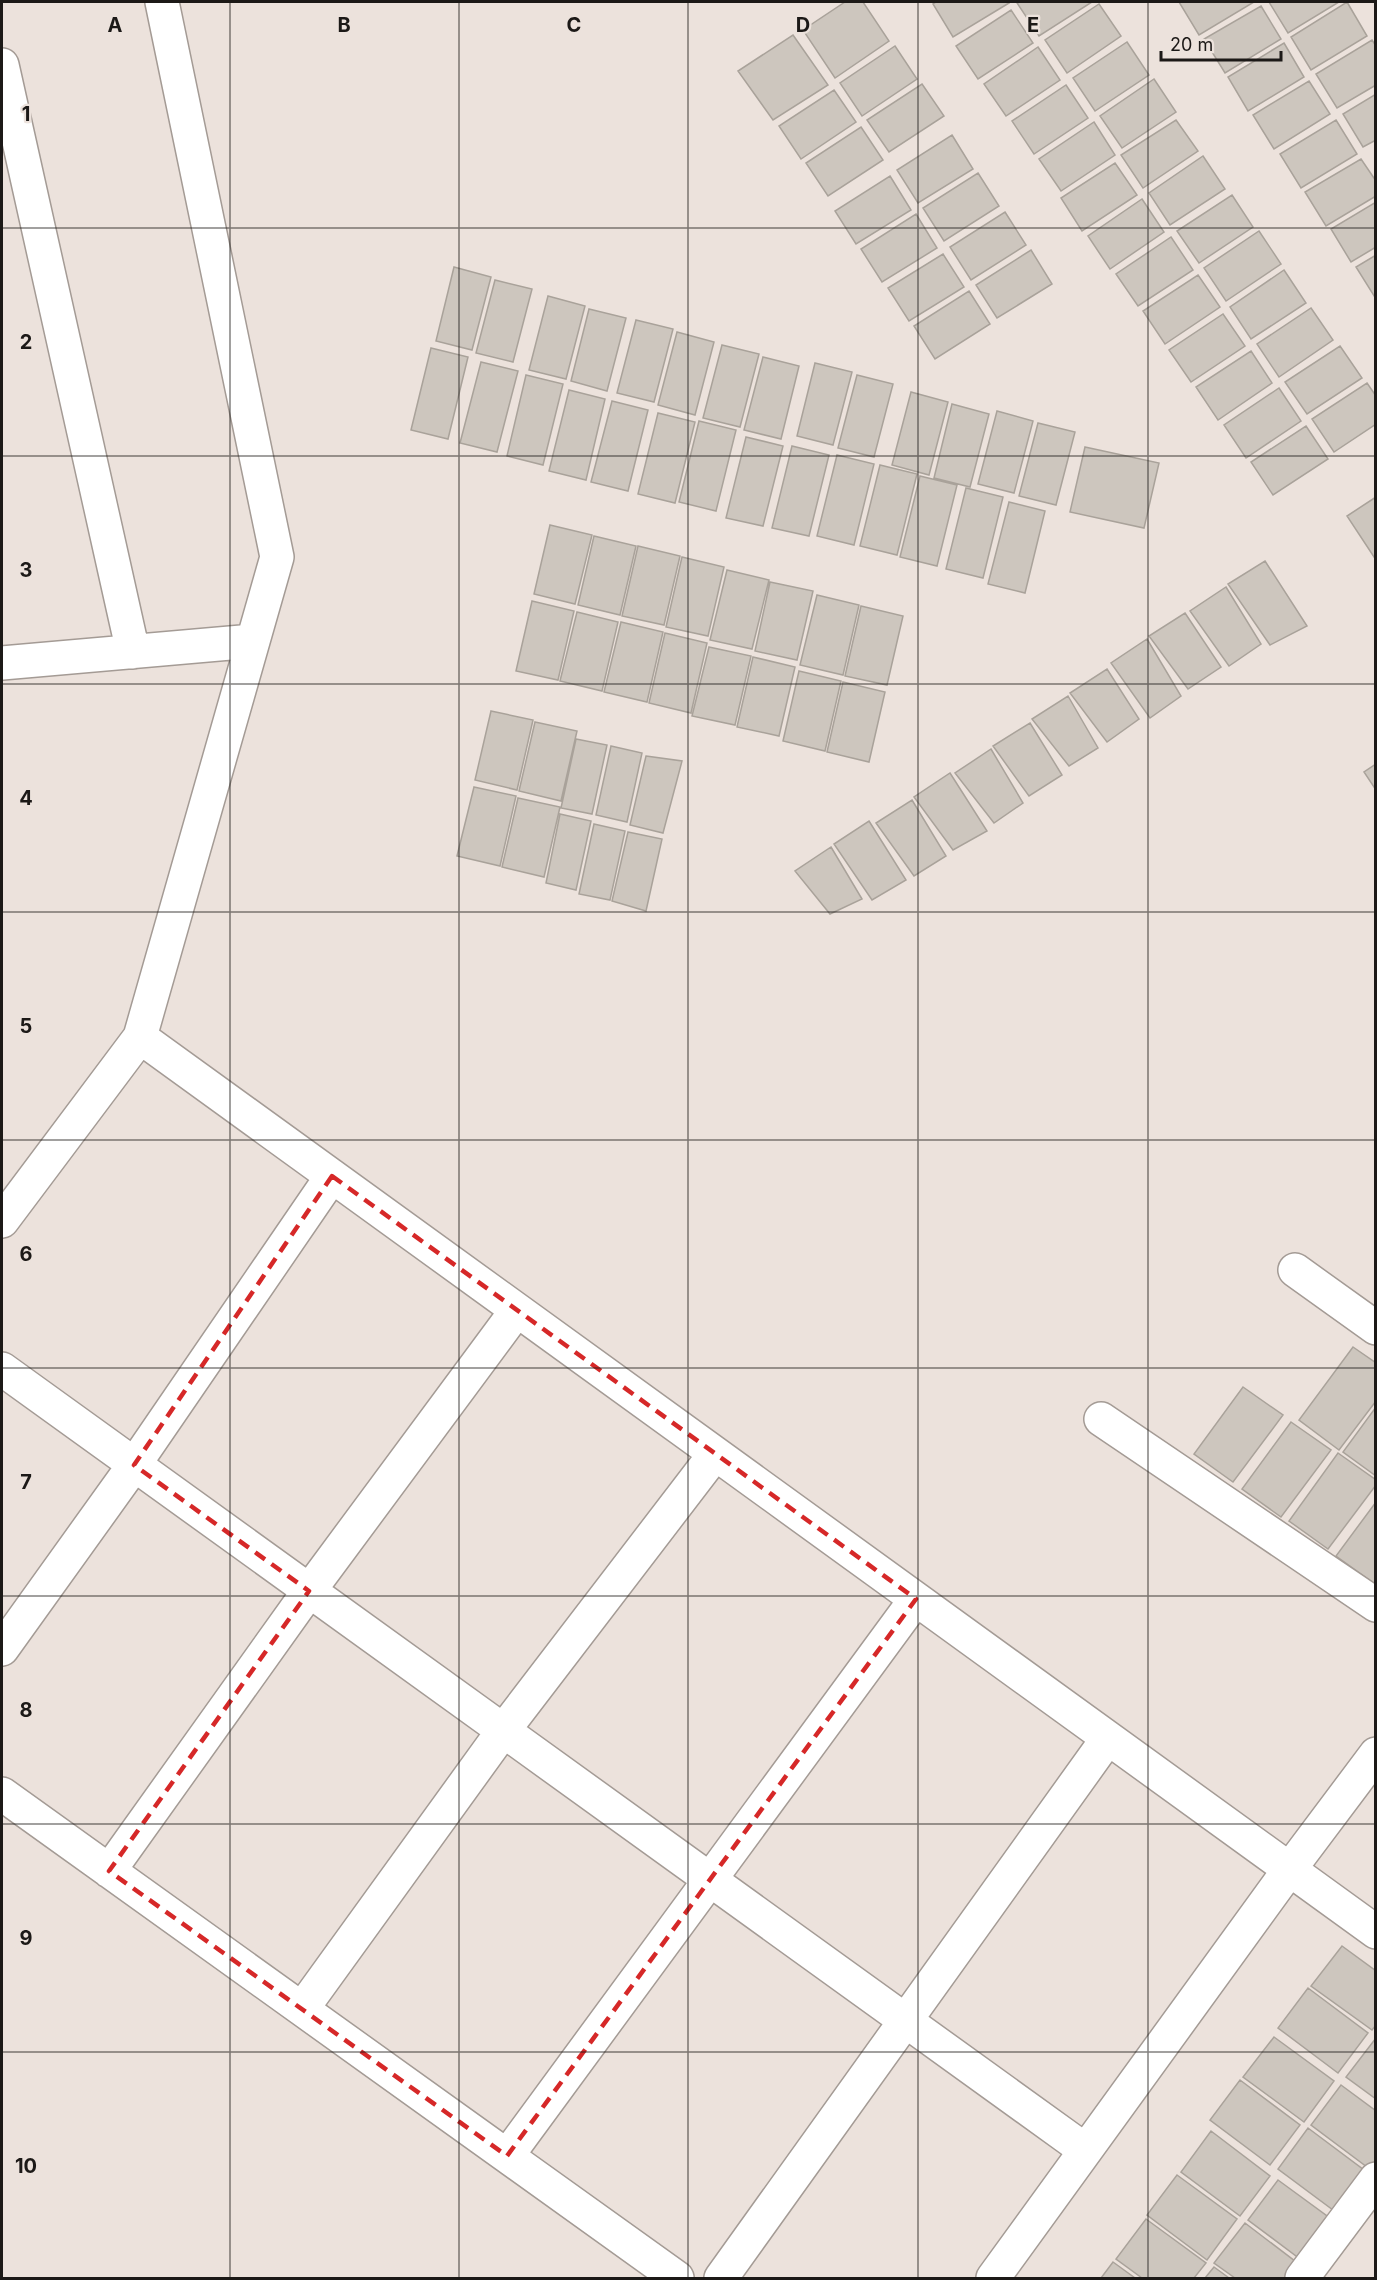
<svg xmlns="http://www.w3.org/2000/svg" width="1377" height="2280" viewBox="0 0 1377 2280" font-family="Inter,sans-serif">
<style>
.building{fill:#cdc6be;stroke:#a9a29a;stroke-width:1.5}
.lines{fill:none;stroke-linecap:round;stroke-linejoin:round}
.minor-casing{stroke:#a49b95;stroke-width:36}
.minor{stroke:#fff;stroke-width:33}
.marked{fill:none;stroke:#d62828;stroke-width:4.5;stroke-dasharray:12 8;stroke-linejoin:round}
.grid{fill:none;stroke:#1c1917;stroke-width:1.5;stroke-opacity:0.55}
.grid-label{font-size:20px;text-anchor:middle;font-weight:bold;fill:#1c1917;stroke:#ece2dc;stroke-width:4.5;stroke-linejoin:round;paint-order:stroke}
</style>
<rect width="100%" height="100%" fill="#ece2dc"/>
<!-- building -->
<path class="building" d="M845,2H863L889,41L835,78L803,30Z
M936,2H1008L1009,3L953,37L933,4Z
M1020,2H1092L1039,36L1017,3Z
M1179,2H1254L1199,35Z
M1269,2H1339L1288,33Z
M1347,2L1367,36L1311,70L1291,37Z
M1099,4L1121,36L1067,73L1045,40Z
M1261,6L1281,39L1225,73L1204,39Z
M1011,10L1033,43L978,79L956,46Z
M793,35L828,85L773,120L738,71Z
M1372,40L1376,46V85L1337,108L1316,74Z
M1127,42L1149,75L1095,111L1073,78Z
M1284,43L1304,77L1248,111L1228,77Z
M895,46L917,79L862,116L840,83Z
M1038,47L1060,80L1006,116L984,84Z
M1154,79L1176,112L1122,148L1100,116Z
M1309,81L1330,114L1274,149L1253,115Z
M922,84L944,116L889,152L867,120Z
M1066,85L1088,118L1034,154L1012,121Z
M834,90L856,122L801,159L779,126Z
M1376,94V140L1363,147L1343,114Z
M1176,120L1198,151L1143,188L1121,155Z
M1336,120L1357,154L1301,188L1280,154Z
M1094,122L1115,155L1061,191L1039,159Z
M861,127L883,160L828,196L806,163Z
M952,135L973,169L918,203L897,170Z
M1203,156L1225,189L1170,225L1149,193Z
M1361,159L1376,181V196L1326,226L1305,192Z
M1115,163L1137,195L1082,231L1061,198Z
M978,173L999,206L944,241L923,208Z
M890,176L911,210L856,244L835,211Z
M1232,195L1253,227L1199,263L1177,231Z
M1142,199L1164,232L1110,269L1088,236Z
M1376,202V247L1351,262L1331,229Z
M1005,212L1026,245L971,280L950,247Z
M916,214L937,248L882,282L861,249Z
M1259,231L1281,264L1226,301L1204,268Z
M1171,237L1193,270L1138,306L1116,274Z
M1031,250L1052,284L997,318L976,285Z
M943,254L964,287L909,321L888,288Z
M1376,255V299L1356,267Z
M454,267L491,277L472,350L436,341Z
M1284,270L1306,303L1251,339L1230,307Z
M1198,275L1220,307L1165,344L1143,311Z
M495,280L532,289L513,362L476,353Z
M969,291L990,324L935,359L914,326Z
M548,296L585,306L566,379L529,370Z
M1311,308L1333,340L1279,377L1257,344Z
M589,309L626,318L607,391L571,381Z
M1223,314L1245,346L1191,382L1169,350Z
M636,320L673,329L654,402L617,393Z
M677,332L714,342L695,415L658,405Z
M722,345L759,354L740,427L703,418Z
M1340,346L1362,378L1307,414L1285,382Z
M431,348L468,357L448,439L411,430Z
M1251,351L1272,383L1218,420L1196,387Z
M763,357L799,366L781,439L744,430Z
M481,362L518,371L497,452L460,443Z
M815,363L852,372L833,445L797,436Z
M526,375L563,384L543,465L507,456Z
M857,375L893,384L874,457L838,448Z
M1367,383L1376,396V424L1334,452L1312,419Z
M1279,388L1301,421L1246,458L1224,425Z
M569,390L605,399L586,480L549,471Z
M911,392L948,402L929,475L892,465Z
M612,401L648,410L628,491L591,482Z
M952,404L989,414L970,487L934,478Z
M997,411L1033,421L1014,493L978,484Z
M658,413L695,422L675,503L638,494Z
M699,421L736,430L716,511L679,502Z
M1038,423L1075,432L1056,505L1019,496Z
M1306,426L1328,459L1273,495L1251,462Z
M746,437L783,446L763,526L726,518Z
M792,446L829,455L809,536L772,528Z
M1085,447L1159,463L1144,528L1070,512Z
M837,455L874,464L854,545L817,536Z
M880,465L917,474L897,555L860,546Z
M920,476L957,485L937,566L900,557Z
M966,488L1003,497L983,578L946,569Z
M1376,497V560L1347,516Z
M1009,502L1045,511L1025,593L988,584Z
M550,525L592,535L575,604L534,594Z
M594,536L636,546L620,615L578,605Z
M638,546L680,556L664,625L622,616Z
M682,557L724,567L708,636L666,627Z
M1265,561L1307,626L1270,645L1228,584Z
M727,570L769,580L752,649L710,640Z
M770,582L813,591L797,660L755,651Z
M1226,587L1261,644L1229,666L1190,611Z
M817,595L859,605L843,675L800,665Z
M532,601L574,611L558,680L516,671Z
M861,606L903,616L887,685L845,676Z
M577,612L618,622L602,691L560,681Z
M1185,613L1221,667L1188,689L1149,636Z
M621,622L663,632L647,702L604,692Z
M665,633L707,643L691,713L649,703Z
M1147,639L1181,696L1150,718L1111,663Z
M709,647L751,656L735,725L692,716Z
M753,657L795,667L779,736L737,727Z
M1107,669L1139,719L1107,742L1070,693Z
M799,671L841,681L825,751L783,741Z
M843,682L885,692L869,762L827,752Z
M1068,696L1098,748L1069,766L1032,719Z
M491,711L533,720L517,790L475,780Z
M535,722L577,731L561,801L519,791Z
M1030,723L1062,775L1029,796L993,746Z
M576,739L607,745L592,814L561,808Z
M611,746L642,753L627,822L596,815Z
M991,749L1023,803L994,823L955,773Z
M646,756L682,761L663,833L630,825Z
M1376,764V790L1364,772Z
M950,773L987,831L953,850L914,797Z
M474,787L516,796L500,866L457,856Z
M518,798L560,807L544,877L502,867Z
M912,800L946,856L914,876L876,823Z
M560,814L591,821L576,890L546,883Z
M869,821L906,880L872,900L834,844Z
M594,824L625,831L610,900L579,894Z
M628,832L662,839L646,911L612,901Z
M831,847L862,899L830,914L795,871Z
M1353,1347L1376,1363V1401L1339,1450L1299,1420Z
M1243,1387L1283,1415L1233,1482L1194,1454Z
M1376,1407V1476L1343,1452Z
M1291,1422L1331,1450L1281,1517L1242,1489Z
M1338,1453L1376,1480V1485L1328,1549L1289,1521Z
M1376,1502V1584H1375L1336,1556Z
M1342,1946L1376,1971V2025L1372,2030L1311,1986Z
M1308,1988L1368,2033L1338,2073L1278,2028Z
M1274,2037L1334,2081L1304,2122L1243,2077Z
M1376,2038V2099L1346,2077Z
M1240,2080L1300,2125L1270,2165L1210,2120Z
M1341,2085L1376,2111V2164L1371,2170L1311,2125Z
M1308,2128L1368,2173L1337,2213L1278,2169Z
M1211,2131L1270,2176L1240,2216L1181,2172Z
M1177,2175L1237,2219L1207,2260L1147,2215Z
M1278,2180L1338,2224L1308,2265L1248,2220Z
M1146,2219L1206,2263L1194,2278H1142L1116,2259Z
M1245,2223L1304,2268L1296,2278H1235L1214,2263Z
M1113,2262L1135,2278H1101Z
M1214,2267L1229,2278H1205Z"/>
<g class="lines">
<!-- minor casing -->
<g class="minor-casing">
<path id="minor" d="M2,65L133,652
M2,663L253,641
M140,1037L1376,1932
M2,1221L140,1037L277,557L162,2
M1295,1270L1376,1328
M2,1369L1085,2150
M1101,1419L1376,1605
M2,1649L134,1465L332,1176
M2,1794L677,2278
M109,1871L309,1591L517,1310
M302,2009L503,1731L715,1454
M507,2156L916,1599
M721,2278L1108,1738
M993,2278L1289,1870L1376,1754
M1302,2278L1376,2179"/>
</g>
<!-- minor -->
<use href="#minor" class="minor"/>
</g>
<!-- marked area -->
<path class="marked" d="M332,1176L916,1599L507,2156L109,1871L309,1591L134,1465Z"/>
<!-- grid -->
<path class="grid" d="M230,2V2278M459,2V2278M688,2V2278M918,2V2278M1148,2V2278M2,228H1376M2,456H1376M2,684H1376M2,912H1376M2,1140H1376M2,1368H1376M2,1596H1376M2,1824H1376M2,2052H1376"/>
<g class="grid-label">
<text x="115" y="32">A</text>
<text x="344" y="32">B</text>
<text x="574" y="32">C</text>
<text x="803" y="32">D</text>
<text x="1033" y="32">E</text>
<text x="26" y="121">1</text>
<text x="26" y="349">2</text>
<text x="26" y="577">3</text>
<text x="26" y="805">4</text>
<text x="26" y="1033">5</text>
<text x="26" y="1261">6</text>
<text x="26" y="1489">7</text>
<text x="26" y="1717">8</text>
<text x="26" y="1945">9</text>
<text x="26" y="2173">10</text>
</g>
<!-- border -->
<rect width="1377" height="2280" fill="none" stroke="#1c1917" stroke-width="6"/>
<!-- scale -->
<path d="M1161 51v9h120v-9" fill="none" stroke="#1c1917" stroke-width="3"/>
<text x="1170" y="51" font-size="18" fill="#1c1917" stroke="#ece2dc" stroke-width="4.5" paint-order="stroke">20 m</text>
</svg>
